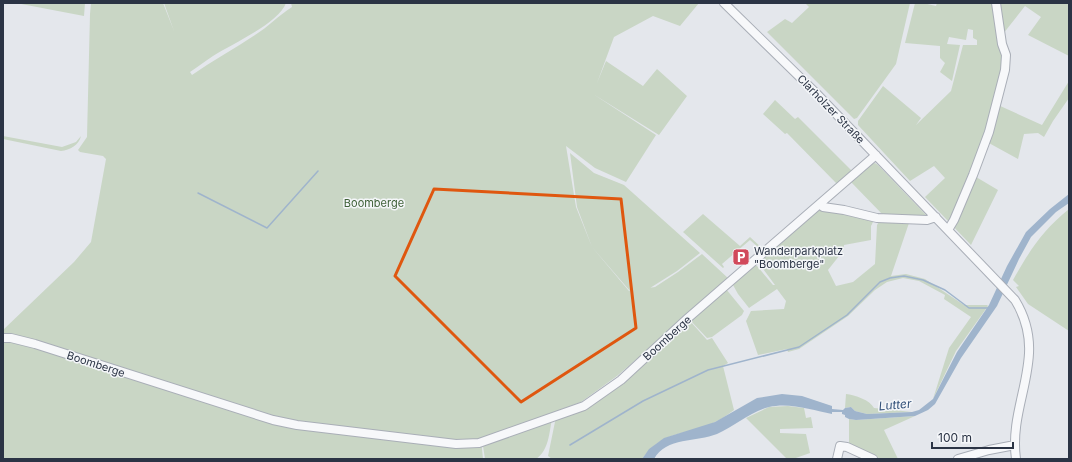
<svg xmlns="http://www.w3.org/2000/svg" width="1072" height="462" viewBox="0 0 1072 462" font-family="Inter,sans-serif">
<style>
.green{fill:#c9d6c5}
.water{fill:#9fb4cc}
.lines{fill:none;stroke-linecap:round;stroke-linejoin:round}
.stream{stroke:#9fb4cc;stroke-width:1.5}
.minor-casing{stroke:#a9aeb7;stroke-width:10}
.minor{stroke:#f7f8fa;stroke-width:8}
.marked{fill:none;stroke:#df570f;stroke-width:3;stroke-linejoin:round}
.labels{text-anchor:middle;stroke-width:3;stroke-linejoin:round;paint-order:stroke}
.street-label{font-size:11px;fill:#2b3445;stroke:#f4f6f9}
.park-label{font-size:11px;fill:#3f6138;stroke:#f4f6f9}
.poi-label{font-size:11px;fill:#2b3445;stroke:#f4f6f9;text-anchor:start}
.water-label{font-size:12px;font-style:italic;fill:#34527a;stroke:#f4f6f9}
</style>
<rect width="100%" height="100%" fill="#e4e7ec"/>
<!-- green -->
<path class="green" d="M16,3H85L84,16Z
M91,3H163L174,31L164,3H286C279,23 232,44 213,56C205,61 198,67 190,72L192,75C212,61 234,49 255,35C268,27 279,15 292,7L291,3H699L680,26L653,16L614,37L597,83L606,61L643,86L657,69L687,96L659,135L593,94L656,135L626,182L595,168L566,146L576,207L592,247L629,291L655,287L678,272L702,254L729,279L617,376L581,402L481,439L483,459H3V330L74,262L91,242L106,159L103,156L80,152L78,150L87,137L90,14Z
M805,3H910L896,64L857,118L854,119L767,32L785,19L792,23L809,7Z
M915,3H923L936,6L937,3H993L1003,68L984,141L971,174L998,190L971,245L925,197L945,178L934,166L910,181L858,125V121L883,86L921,118L916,125L951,91L963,45H977V40L973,38V30L968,29L966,40L949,37L947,44L960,45L952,81L940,72L945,63L940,58V46L905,43Z
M998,3H1069V56L1028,35L1041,17L1025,6L1003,34Z
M1069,81V98L1053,121L1044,137L1038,133L1024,134L1018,159L987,142L998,105L1042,125Z
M775,100L795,119L798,117L852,171L837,184L787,133L785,134L763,114Z
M3,136L62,147L76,142L81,136C79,145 70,150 61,151L3,139Z
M570,153L594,173L624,185L700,253L677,271L650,288L630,291L592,247L577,207Z
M875,163L878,165L927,216H884L851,182L872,164Z
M822,208L874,220L871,226V240L844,245L843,251L828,270L836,286L853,282L875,264L877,225L879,222L909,223L891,276L906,274L925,279L964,305H987L988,306L956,351L933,399L949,348L971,317L944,299L945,295L919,281L903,278L887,282L875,290L848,316L799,349L788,352L787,349L758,355L746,321L751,311L784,309L786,301L777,289L749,308L738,294L733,285L755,265L757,266L773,285H775L758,262L814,213Z
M1069,209V331L1028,304L1016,287L1019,286L1013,280C1030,250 1042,231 1069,209Z
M703,214L740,246L750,237L763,249H760L750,240L722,264L724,267L723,268L683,232Z
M726,289L744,311L742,315L712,337L707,338L691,321Z
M690,321L707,340L712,338L728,363L723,366L734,410C728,414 722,419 715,422C687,436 663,429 642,459H552L548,456L556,417L585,408Z
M846,394C855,395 870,400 874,408L912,412L867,414L855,411L851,407L845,408Z
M788,406L804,408L806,418L811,417L813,428L780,429V433L806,434L810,453L793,459H787L746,418L769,407Z
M915,416L884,430L898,459H881L849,445V419L856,420Z
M552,419C549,433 549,450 536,459H485L483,446Z"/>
<!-- water -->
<path class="water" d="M1069,194V203L1056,212L1031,237L1019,259L997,306L961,358L935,404L928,410L915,416L856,420L849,419L845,417V415L842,414V412H832V414C813,410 789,402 769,407C750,412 735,426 717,434C697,442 666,437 654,459H642L649,449L664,438L715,422L757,398L782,394L802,396L832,406V409L843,410L845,408L851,407L855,411L867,414L912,412L919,410L933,399L957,352L989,305L1007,266L1026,232L1050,209Z"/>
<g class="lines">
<!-- stream -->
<path class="stream" d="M198,193L267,228L318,171
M570,445L643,401L708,370L799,347L847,315L880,282L890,278L904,276L923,280L945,290L969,308H989"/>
<!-- minor casing -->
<g class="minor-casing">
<path id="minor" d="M724,3L816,93L1015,300C1050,357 1008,401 1016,459
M820,204L823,207L844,210L877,218L927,220L936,217
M948,230L954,220L973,175L989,132L1005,70L1006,55L1002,44L996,3
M3,338H11L35,344L273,420L297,425L456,444L479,443L584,406L621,380L688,318L876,155
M837,459L840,446L847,447L873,459
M958,459L989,450L1015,445"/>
</g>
<!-- minor -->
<use href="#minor" class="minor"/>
</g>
<!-- marked area -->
<path class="marked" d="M434,189L621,199L636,328L521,402L395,276Z"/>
<!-- icons -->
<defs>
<g id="parking-square" transform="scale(0.9)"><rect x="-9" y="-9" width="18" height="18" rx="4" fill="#d1495b" stroke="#f4f6f9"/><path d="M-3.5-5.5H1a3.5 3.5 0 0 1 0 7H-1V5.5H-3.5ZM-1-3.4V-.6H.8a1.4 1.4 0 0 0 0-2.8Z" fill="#fff"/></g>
</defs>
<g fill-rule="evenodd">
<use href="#parking-square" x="741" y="257"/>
</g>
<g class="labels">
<!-- street labels -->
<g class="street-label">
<text transform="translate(831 109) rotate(46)" y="4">Clarholzer Straße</text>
<text transform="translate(667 338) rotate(-42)" y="4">Boomberge</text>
<text transform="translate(96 364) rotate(18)" y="4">Boomberge</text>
</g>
<!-- park labels -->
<g class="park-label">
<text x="374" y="207">Boomberge</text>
</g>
<!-- poi labels -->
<g class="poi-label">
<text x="754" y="255">Wanderparkplatz<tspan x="754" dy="13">"Boomberge"</tspan></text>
</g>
<!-- water labels -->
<g class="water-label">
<text transform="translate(895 405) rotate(-5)" y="4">Lutter</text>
</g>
</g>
<!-- border -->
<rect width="1072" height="462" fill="none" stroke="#2b3445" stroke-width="8"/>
<!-- scale -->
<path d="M932 442v6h81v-6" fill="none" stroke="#2b3445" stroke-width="2"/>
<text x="938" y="442" font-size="12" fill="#2b3445" stroke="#f4f6f9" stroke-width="3" paint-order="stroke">100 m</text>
</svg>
